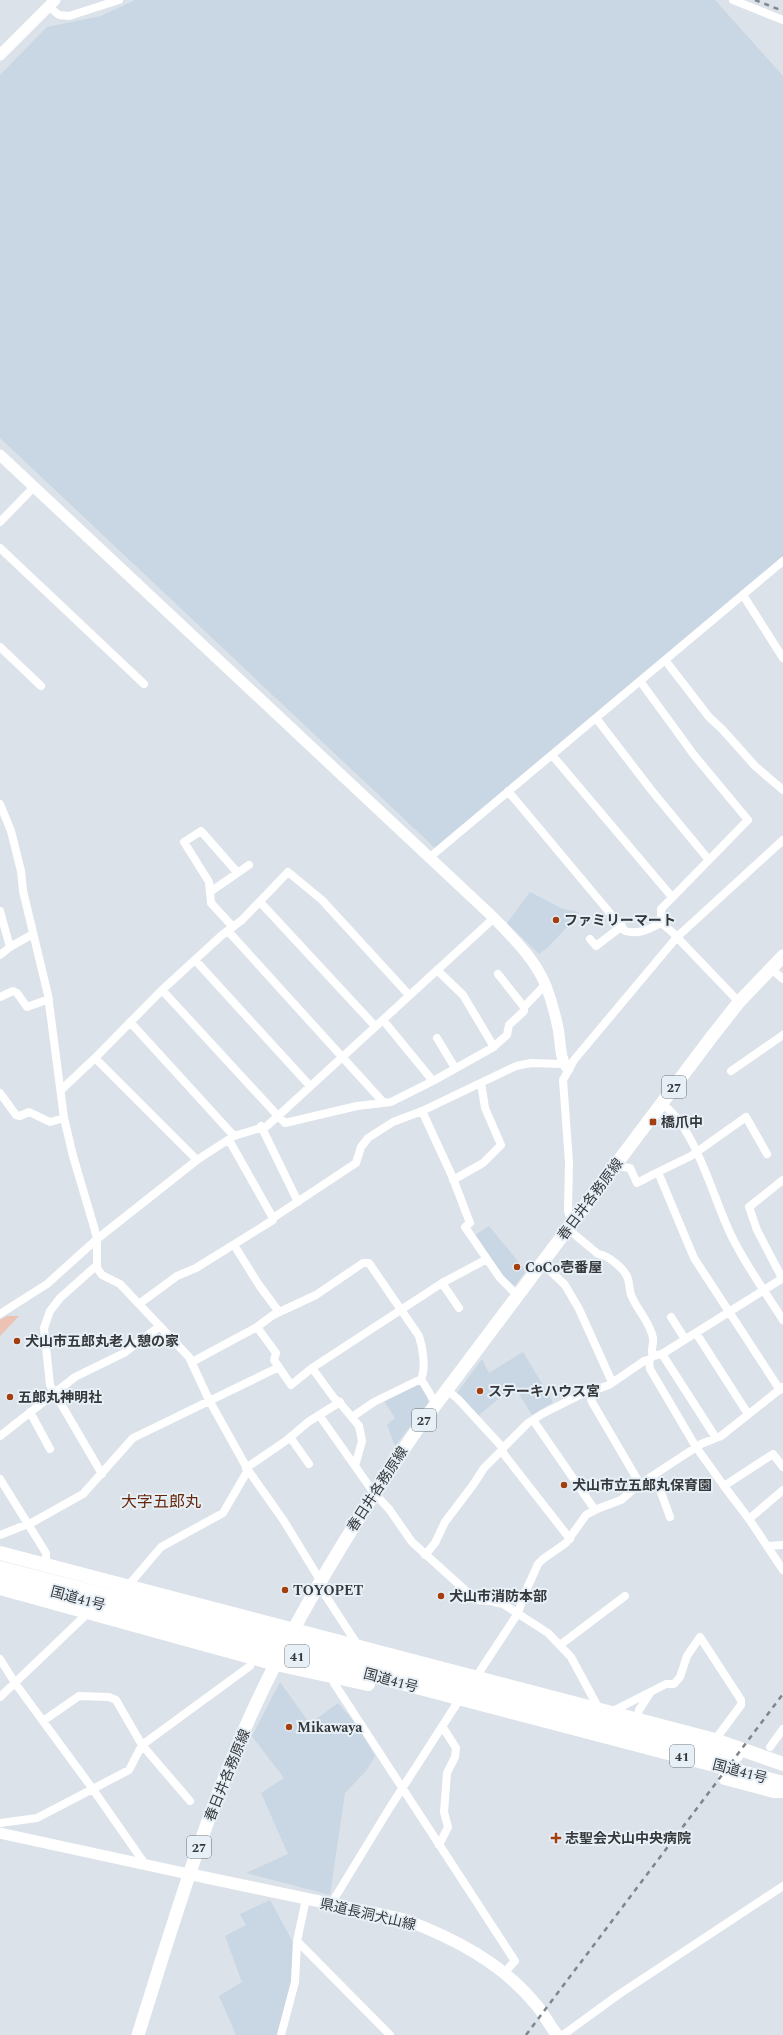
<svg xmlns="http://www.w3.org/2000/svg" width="783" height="2035" viewBox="0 0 783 2035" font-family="Spectral,'Noto Sans JP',serif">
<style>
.built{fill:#c9d6e3}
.green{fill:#ebc2b3}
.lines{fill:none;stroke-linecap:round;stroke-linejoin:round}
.minor{stroke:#fff;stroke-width:8}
.tertiary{stroke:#fff;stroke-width:11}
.secondary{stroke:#fff;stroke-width:12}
.primary{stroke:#fff;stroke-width:13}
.trunk{stroke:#fff;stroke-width:14}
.rail{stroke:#808589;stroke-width:2.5;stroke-dasharray:5 5;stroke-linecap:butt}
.poi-dot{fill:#a33e0f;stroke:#e8f0f7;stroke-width:1.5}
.labels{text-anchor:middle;stroke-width:4;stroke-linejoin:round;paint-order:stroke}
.shield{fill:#e8f0f7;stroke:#6b7074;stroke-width:1}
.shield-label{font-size:13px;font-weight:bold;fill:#36393c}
.poi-label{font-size:14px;font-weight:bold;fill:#36393c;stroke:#e8f0f7;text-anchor:start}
.street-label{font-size:14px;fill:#36393c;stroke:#e8f0f7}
.quarter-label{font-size:16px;fill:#67270b;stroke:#e8f0f7}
</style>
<rect width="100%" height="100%" fill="#dbe2e9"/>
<!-- built -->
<path class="built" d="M135,0H715L783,76V557L435,848L0,438V75L47,27L101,16Z
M530,892L563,909L579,912L572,922L547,948L539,954L507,923Z
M489,1226L526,1271L513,1288L502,1277L474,1236Z
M523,1352L553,1402L532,1415L514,1386L478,1416L457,1393L482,1359L489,1373Z
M419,1383L427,1395L428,1403L395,1446L387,1425L395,1418L384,1401Z
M280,1682L310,1724L338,1703L357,1725L375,1756L366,1771L345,1793L330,1895L246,1873L288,1854L261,1793L284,1778L252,1736Z
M270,1900L293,1942L291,1981L279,2035H236L219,1996L242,1982L225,1936L246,1925L240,1914Z"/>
<!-- green -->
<path class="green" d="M7,1316H19L0,1336V1320Z"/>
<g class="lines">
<!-- minor -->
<path class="minor" d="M733,0L783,20
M49,7L59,15L69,16L119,0
M0,522L34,487
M0,548L144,684
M743,595L783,658
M0,647L41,686
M665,660L709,717L722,729L755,766L783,790
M640,681L694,755L748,820L661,909V923
M596,718L652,791L709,860
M552,755L672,897
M508,791L625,931C639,935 649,929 661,923
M0,804L11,831L21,871L23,891L48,995L64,1118L73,1156L94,1227L97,1239V1268L102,1275L120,1284L189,1357L209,1400L248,1470L284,1521L320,1580
M430,857L783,561
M210,892L249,865
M260,902L375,1026
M0,911L10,947L0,955
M661,923L671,931L739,1002
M233,927L211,903L209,882L184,842L201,831L237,872
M228,931L383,1102
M590,939L596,946L622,926
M10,947L33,934
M195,960L310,1086
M770,968L783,979
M437,970L463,995L494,1047
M498,974L524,1007
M162,990L278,1116L494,918
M0,997L13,991L17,993L27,1007L49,999
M130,1022L234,1136
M437,1038L455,1068
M731,1071L783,1035
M433,1081L492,1048L507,1035L509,1025L524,1011V1007L545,985
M61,1090L95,1058
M0,1093L16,1115L20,1116L29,1112L50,1122L64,1118
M661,1103C697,1128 713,1200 733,1239C747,1267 766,1293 783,1320
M422,1111L452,1176L470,1223L465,1227L500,1278L518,1296
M261,1126L298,1202
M229,1140L273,1218
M767,1154L746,1117L691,1156L658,1172L694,1258L780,1390
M197,1160L95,1058L162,990L222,935L242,920L288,872L322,900L409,995
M615,1166L630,1168L637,1183L658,1172
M453,1180L483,1163L501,1145L485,1108L481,1083
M572,1224L568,1211L569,1162L563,1080L574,1060L677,937L783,840
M568,1229L598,1254C608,1255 625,1269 628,1279C630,1285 629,1292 632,1297C638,1311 650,1322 653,1338C654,1345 650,1350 653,1356
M234,1245L259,1285L279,1312
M543,1264L565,1285L579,1309L612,1382
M97,1265L60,1298L50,1311L44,1328L50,1385L102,1474
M782,1278L757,1230L749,1207L783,1180
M783,1278L662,1354L653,1356L649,1360L650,1369L696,1447L724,1486L749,1519L783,1570
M442,1283L459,1308
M139,1304L177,1276L196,1268L273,1220V1218L356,1163L361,1147L368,1138L393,1122L422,1111L516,1066L531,1063L563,1064
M0,1314L47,1284L97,1239L197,1160L234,1136L267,1126L278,1116L285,1123L357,1106L391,1102L433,1081L383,1020
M671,1317L685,1339
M257,1327L276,1353L274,1360L291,1385L312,1368L442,1283L487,1259
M696,1333L748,1414
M662,1354L716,1438
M192,1362L257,1327L273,1315L316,1295L363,1263H369L419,1336C423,1348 426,1368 421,1379L436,1404
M312,1368L334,1398L340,1403L359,1426L362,1441L355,1466
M447,1390L458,1399L503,1448L528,1423L542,1414L586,1392H589
M30,1412L50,1449
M319,1415L374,1493L389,1509L412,1542L476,1600L491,1601L503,1604L548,1633L571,1657L599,1709
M352,1417L374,1402L421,1379
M533,1420L595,1510
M0,1436L75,1377L124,1353L160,1326
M290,1437L309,1464
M503,1448V1453L570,1539
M246,1468L287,1440L308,1422L340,1402
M652,1477L659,1487L670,1517
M0,1479L46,1553V1566
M640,1484L592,1402L589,1392L609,1385L644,1361L649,1360
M724,1486L773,1454L783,1467
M749,1519L783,1490
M0,1535L33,1522L83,1494L133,1438L279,1367
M767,1546L783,1545
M425,1555L435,1543L445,1522L473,1485L484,1468L503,1449
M318,1584L359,1647
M127,1587L161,1547L223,1513L248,1470
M560,1645L625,1596
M0,1659L15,1683L92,1788L145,1864
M334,1676V1683L515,1961L504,1973
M474,1680L518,1613L524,1595L538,1564L543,1559L566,1543L586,1515L597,1509L621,1500L640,1484L701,1444L721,1436L783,1387
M0,1697L89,1612
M611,1712L666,1684H674L680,1677L687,1656L700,1637L741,1700V1705L715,1740
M637,1719L639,1710L650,1693
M43,1721L79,1696L109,1697L116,1700L142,1745L190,1801
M770,1747L783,1729
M0,1823L37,1818L129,1770L142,1745L250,1666
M439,1845L448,1827L444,1812L447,1773L455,1757L456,1748L442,1726
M331,1904L389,1809L461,1697
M297,1941L390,2035
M281,2035L295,1982L297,1941L306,1899
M563,2035L618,1995L783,1886"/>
<!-- tertiary -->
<path class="tertiary" d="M0,55L55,0
M0,455L494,918C514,939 535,959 546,986C551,999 555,1014 558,1028C561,1041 559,1059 568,1069
M0,1833L189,1874"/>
<!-- secondary -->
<path class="secondary" d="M189,1874L403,1919C454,1938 503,1963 538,2007C545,2016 550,2026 557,2035"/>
<!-- primary -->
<path class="primary" d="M138,2035C173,1924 206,1812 255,1706C300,1609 356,1519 416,1431L710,1039L739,1002L783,956"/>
<!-- trunk -->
<path class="trunk" d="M0,1553L715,1740L783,1764
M0,1568L581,1718L736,1756
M0,1578L783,1783
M0,1588L276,1664L368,1684
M725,1778L774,1791H783"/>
<!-- rail -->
<path class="rail" d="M755,0L783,11
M526,2035L783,1694"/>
</g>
<!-- markers -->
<g class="poi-dot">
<circle cx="556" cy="920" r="4"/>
<rect x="649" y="1118" width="8" height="8" rx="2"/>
<circle cx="517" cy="1267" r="4"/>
<circle cx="17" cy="1341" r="4"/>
<circle cx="480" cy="1391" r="4"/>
<circle cx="10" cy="1397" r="4"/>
<circle cx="564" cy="1485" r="4"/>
<circle cx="285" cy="1590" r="4"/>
<circle cx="441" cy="1596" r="4"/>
<circle cx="289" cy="1727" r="4"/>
<path d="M554 1832h4v4h4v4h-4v4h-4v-4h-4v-4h4z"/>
</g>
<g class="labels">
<!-- shield labels -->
<g class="shield">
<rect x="662" y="1076" width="24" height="22" rx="3"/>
<rect x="412" y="1409" width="24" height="22" rx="3"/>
<rect x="285" y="1645" width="24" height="22" rx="3"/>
<rect x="670" y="1745" width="24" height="22" rx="3"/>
<rect x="187" y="1836" width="24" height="22" rx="3"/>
</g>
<g class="shield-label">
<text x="674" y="1092">27</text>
<text x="424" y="1425">27</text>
<text x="297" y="1661">41</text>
<text x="682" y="1761">41</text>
<text x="199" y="1852">27</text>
</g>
<!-- poi labels -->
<g class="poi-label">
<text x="564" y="925">ファミリーマート</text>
<text x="661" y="1127">橋爪中</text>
<text x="525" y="1272">CoCo壱番屋</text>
<text x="25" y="1346">犬山市五郎丸老人憩の家</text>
<text x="488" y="1396">ステーキハウス宮</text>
<text x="18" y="1402">五郎丸神明社</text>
<text x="572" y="1490">犬山市立五郎丸保育園</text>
<text x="293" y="1595">TOYOPET</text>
<text x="449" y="1601">犬山市消防本部</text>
<text x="297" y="1732">Mikawaya</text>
<text x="565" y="1843">志聖会犬山中央病院</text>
</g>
<!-- street labels -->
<g class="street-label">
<text transform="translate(590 1199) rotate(-53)" y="5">春日井各務原線</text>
<text transform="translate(377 1489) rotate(-57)" y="5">春日井各務原線</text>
<text transform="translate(78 1598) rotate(15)" y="5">国道41号</text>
<text transform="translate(391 1680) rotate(15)" y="5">国道41号</text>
<text transform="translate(740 1771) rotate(15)" y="5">国道41号</text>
<text transform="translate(227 1775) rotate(-68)" y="5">春日井各務原線</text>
<text transform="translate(368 1914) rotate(13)" y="5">県道長洞犬山線</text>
</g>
<!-- quarter labels -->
<g class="quarter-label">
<text x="161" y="1507">大字五郎丸</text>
</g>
</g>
</svg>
